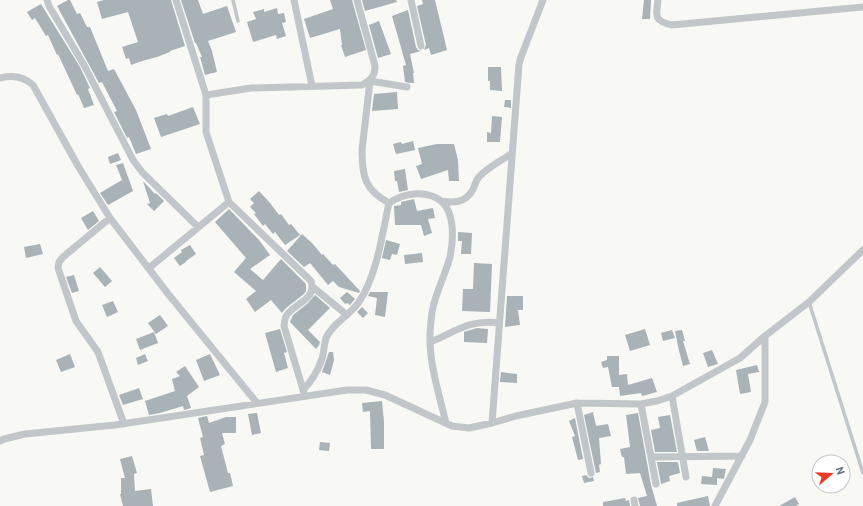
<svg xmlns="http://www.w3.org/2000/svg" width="863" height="506" viewBox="0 0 863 506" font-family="Barlow,sans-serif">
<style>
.building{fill:#a8b2b7}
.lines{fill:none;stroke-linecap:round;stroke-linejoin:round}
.service{stroke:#c0c6c9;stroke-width:3.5}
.minor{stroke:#c0c6c9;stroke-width:7}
</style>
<rect width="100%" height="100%" fill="#f8f8f5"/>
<!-- building -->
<path class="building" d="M68,0H70L77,14L80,13L87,27H90L108,71L114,69L136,110L151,149L136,154L129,137L127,138L114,112L117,111L102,82L99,83L57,6Z
M104,0H171L185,46L170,51V52L157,57L142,61L131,65L129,58L126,59L122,47L138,42L128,12L102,19L97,2Z
M181,0H198L203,14L227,6L236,32L208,41L212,51L217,72L205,75L200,57H202L196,43H195Z
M330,0H352L366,50L345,57L341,45H342L340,29L310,38L304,19L333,9Z
M362,0H396L397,2L365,11Z
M422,0H435L447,50L431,55L429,48L424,50L426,45L417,6L423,4Z
M644,0H651L650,19H642Z
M41,4L80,67L90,88L88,89L94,105L84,108L78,94L77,95L58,54L57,55L48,35L46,36L35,18L32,20L27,12Z
M277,8L278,14L284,13L286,22L282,23L286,36L277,39L276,35L253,42L247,22L256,19L253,12L264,9V12Z
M408,10L416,47L418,50L421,51L410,54L414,73H413L414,83H410L405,82L403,66L406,65L392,16Z
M379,21L391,54L378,58L369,25Z
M488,67H501L502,91L490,90V81H488Z
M397,92L398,109L372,111L374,94Z
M505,100H511V108L504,107Z
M193,107L200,124L161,137L154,118L167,114L168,116Z
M492,116L502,117L500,142H487V132L491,133Z
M413,141L415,150L396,154L393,144L401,142L402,144Z
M437,144H454L458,160L459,181H449L448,170L421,179L416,166L422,164L418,148Z
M118,153L121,160L110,164L108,157Z
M123,163L133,191L108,205L100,193L122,180L116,165Z
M405,169L408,190L399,192L397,181H395L394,171Z
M143,181L155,194L156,193L164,201L154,211L147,204L150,203Z
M259,191L270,203L279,215L281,214L289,225L291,224L300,235L285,245L275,232L273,234L265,224L263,226L254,214L256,213L250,207L254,203L250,199Z
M414,199L417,211L433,208L435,218L428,219L432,233L424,236L421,225H395L394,206L401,205V202Z
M229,209L259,240L270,255L250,269L263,280L281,259L306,284V291L304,294L286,308L282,313L271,300L255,312L246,299L256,291L234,272L246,258L215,222Z
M93,211L99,221L88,230L81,218Z
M458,232L472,233L471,254H461L462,241H458Z
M302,234L312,243L322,255L323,254L333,265L335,264L360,291L359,293L339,287L333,281L328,285L310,263L304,267L287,251Z
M386,240L400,244L397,255L392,254L390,260L382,258Z
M40,244L43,254L26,258L24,247Z
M190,245L196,254L186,261V262L180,266L174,258L182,252L181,250Z
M422,253L423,262L405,264L404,255Z
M474,263L492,264L490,312L462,311L463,289H473Z
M100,267L112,281L105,287L93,273Z
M74,275L79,291L72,293L66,277Z
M347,292L355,299L350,305L347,303L345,304L340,298Z
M370,292H388L385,317L375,315L377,298L368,296Z
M315,295L330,308L308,330L320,342L319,345L316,349L290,322L293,315L307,304Z
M507,296H523V310H518L520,325L505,327Z
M113,301L118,312L107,317L102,305Z
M362,307L368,313L363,318L357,312Z
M160,315L168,326L156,334L148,323Z
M477,328L488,329L487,343L464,342V332Z
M280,329L287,352L284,353L288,368L276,372L265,333Z
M645,329L650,345L630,351L625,335Z
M672,330L675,338L663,341L661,333Z
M682,330L685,341H683L690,364L683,366L679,351L675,331Z
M154,332L158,343L140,350L136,339Z
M712,350L718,364L708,367L703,353Z
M329,352H333L334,360L330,375L322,372Z
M70,354L75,367L61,372L56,360Z
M145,354L148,361L138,365L136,358Z
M210,354L220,375L204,381L196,360Z
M607,356H619V375L627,374L628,385L652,378L657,392L642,396L641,393L620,396L619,387H612L608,367L603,368L601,362L607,360Z
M757,365L759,372L748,374L751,392L740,394L736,370Z
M185,366L199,387L187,396L191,408L184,410L183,406L160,413L149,415L145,401L175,391L172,379L180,376L176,372Z
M501,372L517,374V383L500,382Z
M139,388L143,399L123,405L119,395Z
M382,401L384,422V449H371L370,411L363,412L362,403Z
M593,412L596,426L608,424L611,436L599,438L601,464L599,465L600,472L596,473L584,415Z
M257,413L261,433L252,435L248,414Z
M638,413L651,485L657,506H640L638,498L647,496L640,473L626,474L624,457H622L620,449L630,447L626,415Z
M670,415L677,452H655L651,430L660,428L658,417Z
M207,416L209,423L226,417H236V433H222L225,444L221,446L228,473H230L233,486L210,492L200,456L204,455L200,438L203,437L198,418Z
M575,418L583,459L578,460L572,437L575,436L569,421Z
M705,437L709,451H697L694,440Z
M320,442L330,443L329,451L319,450Z
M132,456L137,473L134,474L135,491L151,489L153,506H123L120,494H121V478H125L120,459Z
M657,462H678L680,473L669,476L670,481L661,484Z
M713,468L726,469L724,479L717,478V485L701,484L702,476L712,477Z
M586,475L589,478L593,477L594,481L584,483L582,476Z
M708,496L710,506H677V503Z
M795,497L799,504L796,506H779Z
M625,498L626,501L629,500L630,506H603V502Z"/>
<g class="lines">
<!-- service -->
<path class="service" d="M233,0L238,21
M809,302L863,473"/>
<!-- minor -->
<path class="minor" d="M47,0L49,6L84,65L133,160L142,172L198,227
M176,0L206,95V132L229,202L311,281C317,300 294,303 286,316C285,319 284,323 284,326L304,393
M294,0L312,86
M411,0L421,46
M658,0C656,17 654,21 672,25L863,7
M0,78C12,75 23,76 33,85L78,166L110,218L169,295L257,403
M206,95L251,88L362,85C371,80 375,76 375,66L357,0
M441,201C453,203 465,203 472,191C475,187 475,181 479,177C488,167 501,161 512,153
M389,203C365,190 362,177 362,150L370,81L407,87
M110,218L63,257L59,262L58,268L76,321L98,352L124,424
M149,268L229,202
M314,288L347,315
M431,342C456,331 471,319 499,323
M303,390C311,382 318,370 322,359C324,352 324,345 326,338C332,324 350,315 359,302C377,275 382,235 389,203C401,195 417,191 432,196C456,204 454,237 450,257C446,272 439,286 435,300C431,311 431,322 430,333C429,364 439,393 446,423
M672,396L686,477
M577,403L591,473
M641,404L656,484
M492,423L519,64L521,57L543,0
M0,441L4,439L25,434L115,425L347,390H366L385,395L452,426L469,428L492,423L516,416L577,403L641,404L657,401L672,396L740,358L765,336L809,302L863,250
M651,457L742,456
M634,500L635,506
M715,506L750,440L765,402V336"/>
</g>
<!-- north arrow -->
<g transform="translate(831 474) rotate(71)"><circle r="19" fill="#ffffff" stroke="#c0c9cd"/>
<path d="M0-3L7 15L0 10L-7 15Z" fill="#e63b27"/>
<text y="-6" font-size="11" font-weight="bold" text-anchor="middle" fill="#627781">N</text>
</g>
</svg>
